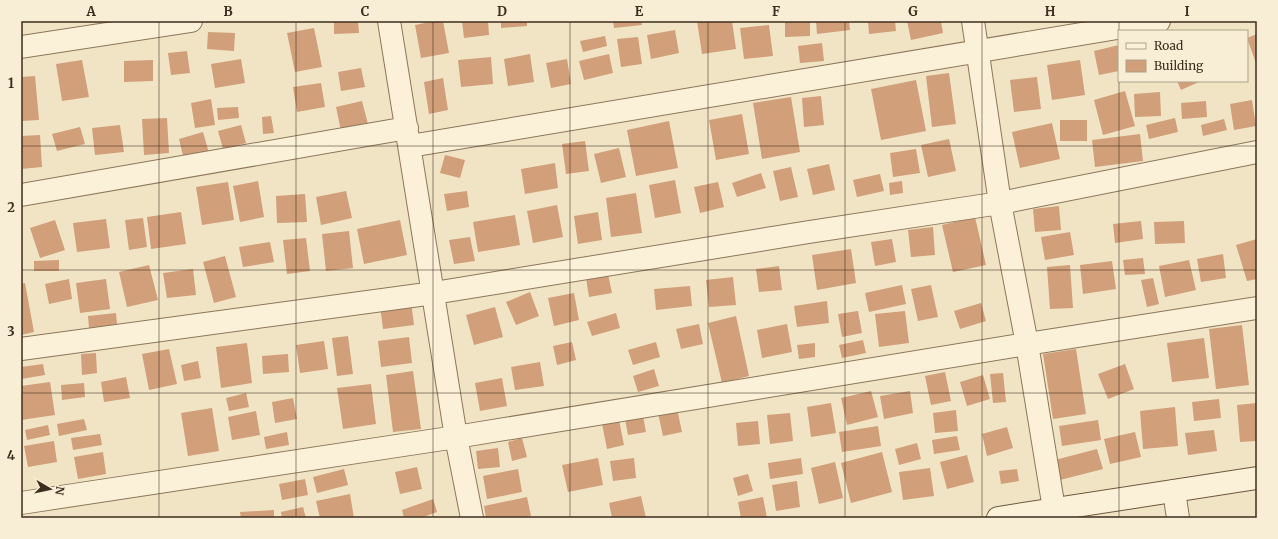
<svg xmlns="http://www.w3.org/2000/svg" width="1278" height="539" viewBox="0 0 1278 539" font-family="Merriweather,serif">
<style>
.building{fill:#d19f79}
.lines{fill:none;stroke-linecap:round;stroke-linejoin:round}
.street-casing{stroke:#8d765a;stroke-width:24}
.secondary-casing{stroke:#6f573d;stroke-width:24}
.street{stroke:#fbf1d9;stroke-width:22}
.secondary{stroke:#fbf1d9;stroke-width:22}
.grid{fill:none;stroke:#3c2d1e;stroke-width:1;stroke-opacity:0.55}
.neatline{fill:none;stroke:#3c2d1e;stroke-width:1.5}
.grid-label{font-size:13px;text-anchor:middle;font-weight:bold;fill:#3c2d1e}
</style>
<rect width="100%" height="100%" fill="#f1e4c5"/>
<!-- building -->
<path class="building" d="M334,21H358L359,33L334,34Z
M435,21H443L449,53L421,58L415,25Z
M462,21H488L489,35L464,38Z
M501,21H527V26L501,28Z
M613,21H641L642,25L614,28Z
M697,21H732L736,49L702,54Z
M785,21H810V36L785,37Z
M816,21H849L850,30L817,34Z
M868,21H895L896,31L869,34Z
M907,21H941L943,33L911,40Z
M769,25L773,56L744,59L740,28Z
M314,28L322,67L295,72L287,33Z
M675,30L679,53L651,59L647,35Z
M208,32L235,33L234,51L207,49Z
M1257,34V66L1247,38Z
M605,36L607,46L583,52L580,41Z
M638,37L642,64L621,67L617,39Z
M822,43L824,61L800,63L798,46Z
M1119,45V71L1099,75L1094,51Z
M187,51L190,73L171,75L168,53Z
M530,54L534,82L508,86L504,59Z
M609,54L613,73L584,80L579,61Z
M491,57L493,84L461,87L458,60Z
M241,59L245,83L215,88L211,64Z
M567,59L571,84L551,88L546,63Z
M82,60L89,97L62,101L56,64Z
M153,60V81L124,82V61Z
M1080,60L1085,95L1052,100L1047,65Z
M361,68L365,87L341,91L338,72Z
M949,73L956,124L932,127L926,76Z
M35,76L39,120L21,121V77Z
M1037,77L1041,109L1014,112L1010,80Z
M443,78L448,110L429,114L424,82Z
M916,80L926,131L881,140L871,89Z
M1177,81H1201L1181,90Z
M321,83L325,107L297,112L293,87Z
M1125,91L1135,126L1103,135L1094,100Z
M1160,92L1161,116L1135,117L1134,94Z
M821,96L824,125L804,127L802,98Z
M791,97L800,152L762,159L753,103Z
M211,99L215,125L195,128L191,103Z
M1252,100L1256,126L1234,130L1230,104Z
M362,101L368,124L341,131L336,107Z
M1206,101L1207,117L1182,119L1181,103Z
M238,107L239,118L218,120L217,108Z
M742,114L749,154L716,160L709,120Z
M271,116L274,133L263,134L262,117Z
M167,118L169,153L144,155L142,119Z
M1175,118L1178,132L1149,139L1146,125Z
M1224,119L1227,130L1203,136L1201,125Z
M1060,120H1087V141H1060Z
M669,121L678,168L636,176L627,130Z
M1052,123L1060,159L1020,168L1012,132Z
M120,125L124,152L95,155L92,128Z
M241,125L246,143L223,149L218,131Z
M80,127L85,144L57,151L52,134Z
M203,132L209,153L184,160L179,139Z
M1140,134L1143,161L1095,167L1092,140Z
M40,135L42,167L21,169V136Z
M949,139L956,171L928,177L921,145Z
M585,141L589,171L566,174L562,144Z
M619,148L626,177L601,183L594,154Z
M916,149L920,173L893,177L890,153Z
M445,155L465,160L460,178L440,173Z
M555,163L558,188L525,194L521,169Z
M829,164L835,190L813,195L807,169Z
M791,167L798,197L780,201L773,171Z
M761,173L766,188L737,197L732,183Z
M880,174L884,191L857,197L853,180Z
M675,180L681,213L655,218L649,185Z
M258,181L264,217L240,222L233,186Z
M902,181L903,193L890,195L889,183Z
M228,182L234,220L202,225L196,187Z
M718,182L724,207L700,213L694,187Z
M346,191L352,218L321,225L316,197Z
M467,191L469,207L447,211L444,194Z
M636,193L642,233L611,237L606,198Z
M305,194L307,222L277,223L276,196Z
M557,205L563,237L533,243L527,211Z
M1059,206L1061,230L1035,232L1033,209Z
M181,212L186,244L151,249L147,217Z
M598,212L602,240L578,244L574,216Z
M515,215L520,245L478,252L473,222Z
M975,217L986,265L953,272L942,225Z
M143,218L147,247L129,250L125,220Z
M106,219L110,248L77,252L73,223Z
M55,220L65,250L40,258L30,228Z
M400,220L407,255L364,264L357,229Z
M1141,221L1143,239L1115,243L1113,224Z
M1184,221L1185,243L1155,244L1154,222Z
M933,227L935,255L911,257L908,230Z
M349,231L353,268L326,271L322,234Z
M1070,232L1074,255L1045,260L1041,237Z
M470,237L475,261L454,264L449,240Z
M306,238L310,271L287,274L283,240Z
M892,239L896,262L875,266L871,242Z
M1257,239V279L1247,281L1236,245Z
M270,242L274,262L243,267L239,247Z
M851,249L856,283L817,290L812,255Z
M1223,254L1226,278L1201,282L1197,259Z
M225,256L236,297L214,303L203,262Z
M1143,258L1145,274L1125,275L1123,260Z
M59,260V271H34V261Z
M1189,260L1196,290L1165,297L1159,266Z
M1112,261L1116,289L1083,294L1080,265Z
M149,265L158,300L127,307L119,272Z
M1070,265L1073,308L1050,309L1047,267Z
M779,266L782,290L759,292L756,269Z
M193,269L196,295L167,298L163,273Z
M608,274L612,293L589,297L586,278Z
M733,277L736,305L709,307L706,280Z
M1153,278L1159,304L1147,307L1141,280Z
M69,279L72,299L49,304L45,284Z
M106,279L110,309L80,313L76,283Z
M25,283L34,332L21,335V284Z
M902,285L906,304L869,312L865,293Z
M931,285L938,317L918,321L911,289Z
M690,286L692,306L656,310L654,289Z
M530,292L539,316L516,325L506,302Z
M574,293L579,320L554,326L548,298Z
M411,301L414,325L383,329L380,305Z
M827,301L829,323L797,327L794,306Z
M981,303L986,321L960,329L954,311Z
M495,307L503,337L474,345L466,315Z
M858,311L862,333L842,337L838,314Z
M905,311L909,343L879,347L875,314Z
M116,313L117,324L89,328L88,316Z
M616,313L620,328L592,336L587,322Z
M736,316L749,376L722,383L708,323Z
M699,324L703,344L681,349L676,329Z
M787,324L792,352L762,358L757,330Z
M1242,325L1249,385L1216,389L1209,329Z
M348,336L353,374L337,376L332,338Z
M409,337L412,363L381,367L378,341Z
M1204,338L1209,378L1172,382L1167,343Z
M863,340L866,353L842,358L839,345Z
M324,341L328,369L300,373L296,345Z
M572,342L576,360L557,365L553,346Z
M656,342L660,357L633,365L628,350Z
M247,343L252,383L221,388L216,347Z
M815,343V357L799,359L797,345Z
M169,349L177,384L149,390L142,354Z
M1076,349L1086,414L1053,419L1043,354Z
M96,353L97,373L82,375L81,354Z
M288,354L289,372L263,374L262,356Z
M198,361L201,378L184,381L181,365Z
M540,362L544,386L515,390L511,367Z
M43,364L45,375L21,379V367Z
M1125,364L1134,389L1108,399L1098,374Z
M654,369L659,386L638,392L633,376Z
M413,371L421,429L393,432L386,375Z
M945,372L951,401L931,405L925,376Z
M1003,373L1006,402L993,403L990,374Z
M983,375L990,399L967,406L960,382Z
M126,377L130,398L104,402L101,382Z
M502,378L507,406L480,411L475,383Z
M50,382L55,415L21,420V386Z
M84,383L85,397L62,400L61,385Z
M371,384L376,424L343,429L337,388Z
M871,391L878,417L847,425L841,398Z
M910,391L913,413L884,419L880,396Z
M246,393L249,407L229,411L226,398Z
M293,398L297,419L275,423L272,402Z
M1219,399L1221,418L1194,421L1192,402Z
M831,403L836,433L811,437L807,407Z
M1257,403V441L1240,442L1237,405Z
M1175,407L1178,446L1143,449L1140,411Z
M212,408L219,451L188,456L181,413Z
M677,409L682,432L663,436L658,413Z
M956,410L958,431L935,433L933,413Z
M256,411L260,435L232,440L228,417Z
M790,413L793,441L770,444L767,415Z
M643,416L646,432L628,435L625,419Z
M84,419L87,430L59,436L57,424Z
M619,420L624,445L607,449L602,424Z
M1098,420L1101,440L1062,446L1059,426Z
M758,421L760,444L738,446L736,423Z
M48,425L50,435L27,440L25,430Z
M878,426L881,446L842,452L839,432Z
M1007,427L1013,448L987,456L982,434Z
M1214,430L1217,451L1188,455L1185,433Z
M287,432L289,445L266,449L264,437Z
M1135,432L1141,457L1110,464L1104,439Z
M100,434L102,445L73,450L71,438Z
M957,436L960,450L934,454L932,440Z
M522,438L527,457L512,461L508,442Z
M54,441L57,462L28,467L24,446Z
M917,443L921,459L899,465L895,449Z
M498,448L500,467L478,469L476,451Z
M1097,449L1103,469L1060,480L1055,460Z
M103,452L106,474L78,479L74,457Z
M882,452L892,492L851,503L841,463Z
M967,455L974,482L947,489L940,462Z
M598,458L603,485L568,492L562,465Z
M634,458L636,478L613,481L610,461Z
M801,458L803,474L770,479L768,463Z
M835,462L843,498L819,504L811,468Z
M417,467L422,489L400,494L395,472Z
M930,468L934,496L903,500L899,472Z
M344,469L348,485L317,493L313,477Z
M518,469L522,492L487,499L483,476Z
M1017,469L1019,481L1001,484L999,471Z
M748,474L753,491L738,496L733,478Z
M305,479L308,495L282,500L279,484Z
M797,481L800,507L776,511L772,485Z
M350,494L354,518H320L316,501Z
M641,496L646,518H612L609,503Z
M527,497L531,516L521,518H486L484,506Z
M763,497L767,518H741L738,502Z
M433,499L437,512L421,518H404L402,510Z
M303,507L306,518H282L281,512Z
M274,510V518H241L240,512Z"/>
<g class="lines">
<!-- street casing -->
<g class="street-casing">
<path id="street" d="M389,21L456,437L472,518
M973,21L1000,203L1027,344L1054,509
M21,47L191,21
M410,146L1159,21
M21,195L407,128
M21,349L434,293L809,232L1000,203L1257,152
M1174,491L1178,518
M21,503L456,437L1027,344L1257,308"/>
</g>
<!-- secondary casing -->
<g class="secondary-casing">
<path id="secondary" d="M998,518L1257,478"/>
</g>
<!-- street -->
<use href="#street" class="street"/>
<!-- secondary -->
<use href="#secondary" class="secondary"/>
</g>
<!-- grid -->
<path class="grid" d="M159,21V518M296,21V518M433,21V518M570,21V518M708,21V518M845,21V518M982,21V518M1119,21V518M21,146H1257M21,270H1257M21,393H1257"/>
<!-- border -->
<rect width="1278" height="539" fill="none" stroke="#f8eed5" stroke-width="44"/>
<!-- legend -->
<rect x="1118" y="30" width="130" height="52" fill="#f8eed5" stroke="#ada18c"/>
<rect x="1126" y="43" width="20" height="6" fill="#fbf1d9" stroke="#ada18c"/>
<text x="1154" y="50" font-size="12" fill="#3c2d1e">Road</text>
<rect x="1126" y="60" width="20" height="12" fill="#d19f79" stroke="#ada18c"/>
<text x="1154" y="70" font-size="12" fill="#3c2d1e">Building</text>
<!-- north arrow -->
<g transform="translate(50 489) rotate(99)" stroke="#f8eed5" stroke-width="3" paint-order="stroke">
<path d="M0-3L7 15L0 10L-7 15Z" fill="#3c2d1e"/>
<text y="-6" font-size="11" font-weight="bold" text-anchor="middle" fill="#3c2d1e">N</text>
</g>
<rect x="22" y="22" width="1234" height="495" class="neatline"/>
<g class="grid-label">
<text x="91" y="16">A</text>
<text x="228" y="16">B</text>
<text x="365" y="16">C</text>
<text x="502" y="16">D</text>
<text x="639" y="16">E</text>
<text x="776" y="16">F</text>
<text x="913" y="16">G</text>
<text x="1050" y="16">H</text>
<text x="1187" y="16">I</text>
<text x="11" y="88">1</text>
<text x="11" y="212">2</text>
<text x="11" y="336">3</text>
<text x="11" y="460">4</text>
</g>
</svg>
